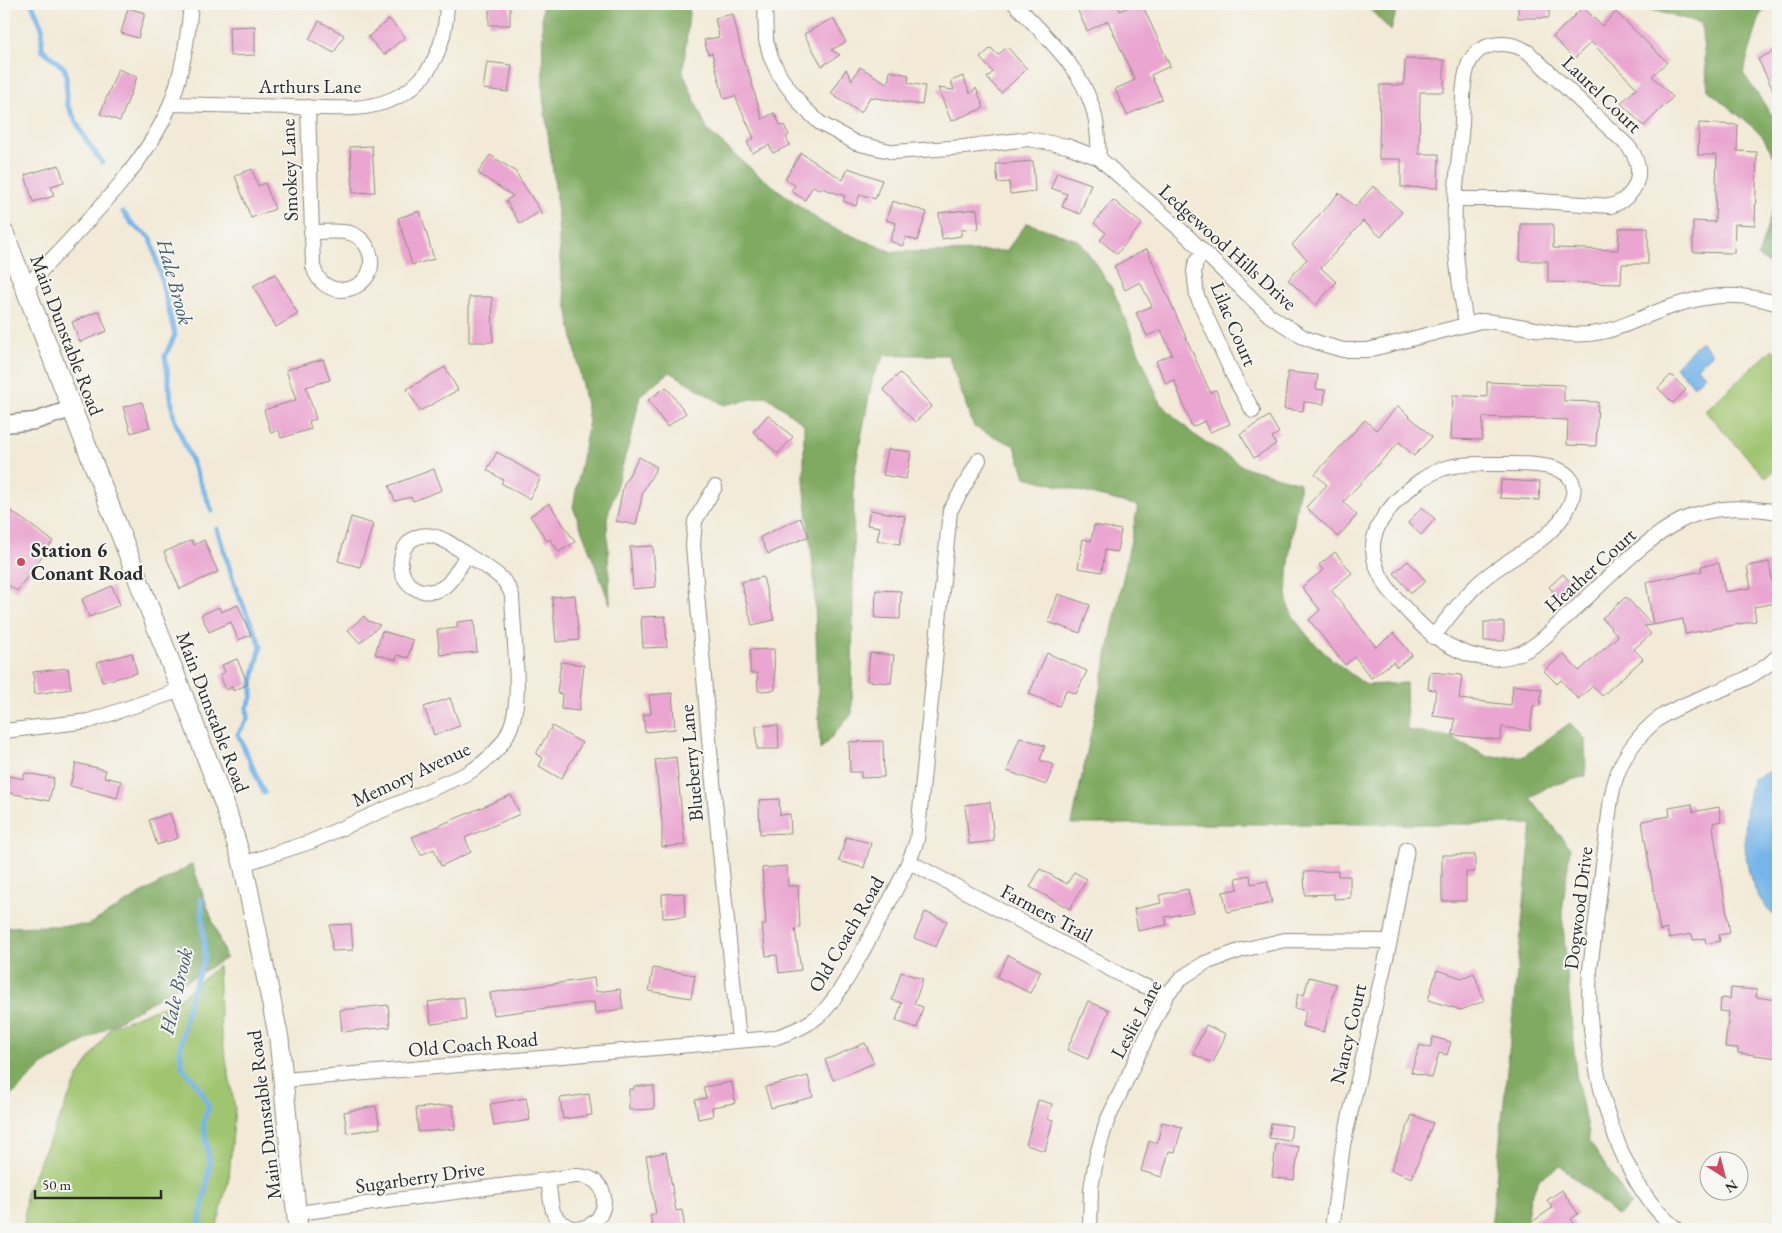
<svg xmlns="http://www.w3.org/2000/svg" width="1782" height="1233" viewBox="0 0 1782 1233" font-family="'EB Garamond',serif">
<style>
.green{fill:#a0c56f;stroke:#66784d}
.forest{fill:#80aa62;stroke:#566a46}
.water{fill:#76b5ea;stroke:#50708a}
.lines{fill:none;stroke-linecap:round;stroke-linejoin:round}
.stream{stroke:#76b5ea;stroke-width:5}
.building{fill:#eaa5d0}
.minor-casing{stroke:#8e8a81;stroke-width:16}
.tertiary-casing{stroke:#8e8a81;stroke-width:19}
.secondary-casing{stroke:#8e8a81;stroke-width:21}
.minor{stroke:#fff;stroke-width:14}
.tertiary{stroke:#fff;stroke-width:16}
.secondary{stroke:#fff;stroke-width:19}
.poi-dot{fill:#d1495b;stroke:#f6f6f2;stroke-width:2}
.labels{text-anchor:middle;stroke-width:4;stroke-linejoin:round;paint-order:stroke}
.street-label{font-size:20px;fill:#2b2b2b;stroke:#f6f6f2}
.poi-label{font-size:20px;font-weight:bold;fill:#2b2b2b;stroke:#f6f6f2;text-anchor:start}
.water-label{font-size:21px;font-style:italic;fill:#455b6e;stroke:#f6f6f2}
</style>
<rect width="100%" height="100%" fill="#f6f6f2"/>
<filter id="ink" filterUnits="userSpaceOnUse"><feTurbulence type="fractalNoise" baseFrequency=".02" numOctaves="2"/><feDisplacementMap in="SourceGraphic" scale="10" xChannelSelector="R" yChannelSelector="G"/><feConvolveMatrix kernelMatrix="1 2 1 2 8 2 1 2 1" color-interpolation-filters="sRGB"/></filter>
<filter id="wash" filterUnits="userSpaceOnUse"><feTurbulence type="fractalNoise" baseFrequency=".0096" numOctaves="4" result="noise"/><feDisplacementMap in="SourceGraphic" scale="20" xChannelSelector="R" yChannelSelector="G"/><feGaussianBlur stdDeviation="1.12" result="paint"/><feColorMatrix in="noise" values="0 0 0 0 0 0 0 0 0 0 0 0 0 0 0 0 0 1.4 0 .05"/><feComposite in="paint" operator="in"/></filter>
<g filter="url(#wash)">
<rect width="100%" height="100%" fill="#f2ead7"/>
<!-- green -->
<path class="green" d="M1773,349L1778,355V467L1766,478L1705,411Z
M218,966L221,1033L235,1108L229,1178L216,1229H24L26,1192L79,1075L111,1027L178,1000Z"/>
<!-- forest -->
<path class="forest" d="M542,4H690L683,72L707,130L757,174L824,224L892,252L1006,251L1027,223L1080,241L1113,290L1160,403L1193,434L1244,467L1300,483C1297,503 1282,594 1289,608C1306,642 1336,663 1366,685L1406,683L1407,730L1451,737L1488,757L1524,756L1570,723L1585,739L1586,776L1549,786L1530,798L1570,848L1562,913L1576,1074L1590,1142L1631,1205L1617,1216L1561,1166L1540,1178L1530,1198L1525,1229H1491L1532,824H1072L1138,506L1025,477L1015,446L974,427L948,355H885L873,376L854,475L852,714L820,750L814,575L804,482V424L766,396L724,405L670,372L640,395L633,429L607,518L610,604L573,507L589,421L561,276L557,202L543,97Z
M1365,4H1398L1391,31Z
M1629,4H1770L1761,13L1743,73L1778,124V163L1761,134L1708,90L1701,23Z
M1778,193V269L1758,257Z
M192,864L226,958L42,1066L4,1103V927L88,925Z"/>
<!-- water -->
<path class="water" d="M1701,341L1712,353L1697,368L1705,375L1694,386L1675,367Z
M1775,769H1778V919C1737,885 1742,827 1752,780Z"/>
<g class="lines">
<!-- stream -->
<path class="stream" d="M32,4L42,27V49L64,68L66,73L67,104L86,140L102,162
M123,212L133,225L151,238L175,335L165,356L174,418L212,511
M217,529L236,589L261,646L252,683V698L247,707L248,718L238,734L264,793
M201,899L205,956L188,1005L180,1050L183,1068L199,1087L209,1107L203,1122L210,1165L200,1220L201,1229"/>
</g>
<g id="blocks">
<!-- building -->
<path class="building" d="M489,4H510V25H489Z
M1075,4H1117L1120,11L1135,4H1142L1170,66L1151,75L1162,99L1127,115L1115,89L1135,80L1108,21L1087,31Z
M1518,4H1549V18H1518Z
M1583,7L1602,26L1616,12L1667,62L1652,76L1673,97L1644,126L1621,103L1637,88L1591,42L1574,59L1553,37Z
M128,8L145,13L138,38L121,33Z
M733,14L745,66H747L762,119L774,113L781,126L784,125L789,135L786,137L790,145L773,153L769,145L752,153L747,142L754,138L735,96L724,99L712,53L708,54L704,40L719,37L715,18Z
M833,18L846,42L831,50L840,55L822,66L804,34Z
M389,19L405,37L384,55L368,37Z
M319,21L344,35L334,53L309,39Z
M255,26V55L230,56L229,27Z
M1007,47L1027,69L1001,93L987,78L993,72L980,58L991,48L998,55Z
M1778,49V100L1758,59Z
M1405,59L1444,60V92H1420L1419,154H1439L1438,188L1401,187V159H1379L1380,85H1404Z
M487,62L512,65L508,92L483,89Z
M860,67L888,84L890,71L909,75L908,83L925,86L922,105L870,97L861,113L831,94L846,69L852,80Z
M118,69L137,77L120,121L100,114Z
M963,76L970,94L976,88L984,108L951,121L938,88L954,90L951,81Z
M1699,123L1738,125L1737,151L1757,152L1755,225L1735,224L1734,253L1693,252V221L1715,222L1717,155H1698Z
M372,146L375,192L353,193L350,147Z
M801,153L843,180L848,168L882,180L875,199L860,194L856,206L843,201L845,196L821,188L820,190L813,186L805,200L791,191L795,185L785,179Z
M490,155L515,171L543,215L539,212L520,224L506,201L513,196L478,173Z
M1033,161L1035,191L1010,194L1009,182L998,183L996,164Z
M59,165L64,182L51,186L54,196L33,202L25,175Z
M252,169L258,186L265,183L275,209L251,218L235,176Z
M1057,172L1091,184L1080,214L1062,207L1067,194L1051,188Z
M1373,186L1402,212L1381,237L1363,221L1321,268L1336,282L1316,305L1288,280L1307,259L1292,245L1339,193L1355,207Z
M1113,200L1142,224L1117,254L1100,240L1106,233L1094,223Z
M892,201L927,212L917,241L906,237L903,246L890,241L896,223L886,220Z
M977,209L979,229L961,230V236L942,239L939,213Z
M420,211L434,259L412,265L398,218Z
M1521,224H1553V248L1618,250L1619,228H1648V264H1622L1621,284L1548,282V261H1520Z
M1147,249L1210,392L1216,390L1230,424L1210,432L1205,421L1192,427L1174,380L1166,384L1156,361L1172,354L1161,330L1147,336L1136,313L1152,306L1140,282L1125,290L1114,266Z
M275,274L298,314L276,327L253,286Z
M469,297H492L493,342H469Z
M99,311L107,331L80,342L72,322Z
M323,359L330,380L306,387L316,419L309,421L311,429L281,438L279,430L271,433L264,410L296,400L286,370Z
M445,367L458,390L420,411L407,389Z
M1288,372L1318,375L1316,389L1325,390L1324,404L1304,402L1303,411L1284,409Z
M900,373L932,406L915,422L883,389Z
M1671,375L1686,390L1673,403L1658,388Z
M1487,382L1564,385V401L1598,402L1596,446L1567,445L1568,420L1483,417L1482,440L1451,439L1453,395L1487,397Z
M666,387L686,413L667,427L648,400Z
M142,402L150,427L131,433L123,407Z
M1398,406L1432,437L1414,456L1399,442L1343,502L1357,515L1338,537L1306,507L1327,485L1315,474L1365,420L1376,430Z
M768,415L793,437L778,454L753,432Z
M1269,416L1279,433L1272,437L1276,444L1254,458L1240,434Z
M888,449L911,452L906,479L883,475Z
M497,452L541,478L529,499L501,483L503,480L487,470Z
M639,457L657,467L643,491L636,525L616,521L624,484Z
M434,469L442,490L413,501L411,497L395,501L389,486Z
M1501,480L1540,482L1539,500L1500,498Z
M549,503L575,542L559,552L550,539L547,541L530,516Z
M4,506L53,541L17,591L4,582Z
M1422,507L1435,519L1421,535L1408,523Z
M870,510L905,516L900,544L877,540L880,527L867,525Z
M351,517L373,524L360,567L338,561Z
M800,518L809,536L768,554L760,537Z
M1094,525L1121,530L1117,552L1105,550L1102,572L1078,568L1083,539L1091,541Z
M192,540L194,545L204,540L218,572L180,589L164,552Z
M653,546L656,587L633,589L630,547Z
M1335,552L1352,573L1331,590L1376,647L1394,633L1412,655L1397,667L1393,662L1371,678L1355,657L1345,665L1309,620L1320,610L1302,587L1323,570L1319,565Z
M1408,561L1426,581L1411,593L1394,573Z
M1769,562L1776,603L1754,607L1756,621L1685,634L1683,619L1653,625L1646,582L1702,571L1701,566L1719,563L1725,592L1751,588L1747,566Z
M1563,574L1576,588L1561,601L1549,587Z
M763,577L774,620L752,625L741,582Z
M112,586L120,605L89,617L82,599Z
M876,590L901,591L900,619L875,618Z
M1058,594L1090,605L1080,633L1048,622Z
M575,595L579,640L556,642L552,597Z
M1626,597L1652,625L1644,626L1651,634L1634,649L1643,659L1602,696L1593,686L1578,699L1561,680L1557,684L1544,671L1563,654L1579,671L1605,648L1618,636L1602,618Z
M238,605L251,635L238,640L231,622L209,632L201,615L219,607L221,612Z
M364,616L368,621L380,625L360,643L348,630Z
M665,616L667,647L643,648L641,617Z
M474,620L477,652L440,655L437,630L457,628V622Z
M1484,622H1504V641H1484Z
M382,631L413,640L408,658L397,655L396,660L375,654Z
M774,649L775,690L758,691L757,673H750V650Z
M132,653L137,673L102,682L97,662Z
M870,653L894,655L891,683L867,681Z
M1047,653L1087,671L1076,694L1066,690L1059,706L1029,694Z
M237,659L248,684L233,691L232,687L226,690L220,675L225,672L222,665Z
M561,662L584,665L579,711L561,709L562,694L557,693Z
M68,668L71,689L35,694L33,672Z
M1430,672L1462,675L1459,699L1511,705L1513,685L1542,689L1540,706H1533L1530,731L1502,727L1500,740L1453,735L1455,719L1433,716L1436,690L1428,689Z
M672,693L675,729L645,732L643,715L651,714L649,695Z
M450,698L460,726L434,735L424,707Z
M778,725L779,749H757L756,726Z
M552,726L582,743L561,779L539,766L543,758L536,754Z
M1020,737L1045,746L1040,760L1054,765L1046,785L1007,771Z
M883,741L884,777L861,778V772H850L849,742Z
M676,757L685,845L662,847V823L655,760Z
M76,763L106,770L104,777L121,781L117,798L70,786Z
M25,773L54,778L49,801L5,792L9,776L23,779Z
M511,795L520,814L465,838L471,852L441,866L434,849L421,855L412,837Z
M779,799L780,815L790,814L791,833L760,834L759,800Z
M990,802L994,841L969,844L965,805Z
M1692,804L1693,812L1719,807L1721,821L1713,823L1714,834L1730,933L1719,935L1720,941L1706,944L1705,938L1693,940L1692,934L1669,938L1667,929L1660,931L1642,821L1670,816L1669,808Z
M170,813L178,838L157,845L149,820Z
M846,837L871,843L864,868L839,861Z
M1442,855H1475V872H1466V901H1442Z
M787,866L788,886H798L800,928L795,929L801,970L779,973L777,955L766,956L762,925H766L762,868Z
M1040,869L1067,884L1074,872L1087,879L1070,909L1030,887Z
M1338,871V876H1350V898L1334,899V894L1305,895L1304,872Z
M1250,875L1251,884L1267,881L1272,903L1227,912L1223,892L1238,889L1236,878Z
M1188,889L1193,912L1165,917L1167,925L1138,931L1134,909L1161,903L1159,895Z
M684,893L685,917L663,918L662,894Z
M925,912L947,921L936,947L914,938Z
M351,924L353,950L332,951L330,925Z
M1008,955L1041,971L1030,993L997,977Z
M653,968L695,975L691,998L649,991Z
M1437,970L1462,978L1474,973L1484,1001L1461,1010L1428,1000Z
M901,972L923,979L914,1004L923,1007L917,1028L896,1021L902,1003L892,1000Z
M1309,977L1336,984L1324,1032L1302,1026L1306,1011L1295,1008L1298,994L1304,995Z
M594,978L596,992L620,989L623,1009L595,1013L594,1002L494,1015L490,993Z
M1731,988L1757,990L1756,997L1778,1000V1058L1738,1053V1048L1725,1047L1729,1012L1720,1011L1721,998L1730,999Z
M464,997L466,1020L431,1024L428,1002Z
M1088,1001L1109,1010L1088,1059L1067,1050Z
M388,1005L390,1027L342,1032L340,1010Z
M1206,1025L1226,1034L1213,1063L1193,1054Z
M1433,1037L1451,1042L1447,1055L1439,1053L1432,1078L1411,1072L1420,1045L1430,1048Z
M865,1043L874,1063L833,1080L825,1060Z
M808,1076L813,1097L771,1108L765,1087Z
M732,1082L735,1103L712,1107L713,1116L698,1119L695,1100L706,1098L703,1087Z
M634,1086H654V1109L629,1110V1089H634Z
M589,1094L592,1115L563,1119L560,1098Z
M526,1098L530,1120L494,1126L490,1104Z
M1038,1100L1052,1104L1048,1119L1053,1120L1045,1151L1026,1145Z
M453,1105L455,1129L418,1132L416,1108Z
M376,1106L380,1128L347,1133L344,1112Z
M1412,1115L1433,1123L1412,1178L1391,1170Z
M1162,1122L1182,1127L1175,1152L1169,1151L1162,1177L1141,1171L1149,1141L1157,1144Z
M1271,1123L1292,1126L1290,1141L1269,1138Z
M1276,1144L1299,1147L1294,1180L1272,1177Z
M666,1152L676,1211L682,1210L685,1229H653L650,1216L656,1214L646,1156Z
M1562,1190L1578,1214L1571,1219L1578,1229H1522L1552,1208L1547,1200Z"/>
</g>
</g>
<g filter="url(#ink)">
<use href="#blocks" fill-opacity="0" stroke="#8e8a81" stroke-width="1"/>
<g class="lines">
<!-- minor casing -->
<g class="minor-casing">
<path id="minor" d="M765,4L766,40L771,58L781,78L803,107L820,123L856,143L894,152L964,147L1028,139L1067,146L1099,158L1183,232L1269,315L1303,337L1322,344L1343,350H1368L1481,321C1521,322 1562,341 1602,332C1618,329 1634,321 1649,315C1692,297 1733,288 1778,304
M1015,4C1045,36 1082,68 1094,112C1098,126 1098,142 1099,158
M171,104C211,105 252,106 293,107C313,107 334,109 354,108C416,104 445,63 447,4
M308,107L313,266C324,308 383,289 369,251C366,243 359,236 350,233C339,230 324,232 311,232
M1456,199H1510L1611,206C1638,197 1647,169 1628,146L1528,52C1510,40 1480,40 1469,63C1462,81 1463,104 1462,123C1459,161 1453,199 1455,237C1456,266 1461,295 1466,324
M1203,252L1196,262L1194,271L1197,296L1233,375L1253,411
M24,289C71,237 145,169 170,105C183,73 188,37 191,4
M715,487L695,521L693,545L711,762L739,1040
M1433,637C1448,618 1463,597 1481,581C1508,557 1544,546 1564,515C1598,461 1533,464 1501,464C1482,464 1460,463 1442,469C1414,479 1371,518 1373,550C1374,577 1397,600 1415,619C1440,645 1478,667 1515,655C1535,649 1551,631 1566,617C1600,587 1642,540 1682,520C1713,505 1746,507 1778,512
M4,731L89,721L181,690
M910,862L1136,983L1167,994
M243,864L310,842L468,773C516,744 519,713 516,662C515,640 513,618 512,596C507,576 485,567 469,556C458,549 445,538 432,536C397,529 388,584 423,591C430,592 439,591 445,586C454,579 460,565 467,555
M284,1080L774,1038C792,1032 810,1025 824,1011C842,991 854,966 867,943C885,909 905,876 917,840L950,511L979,460
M298,1213L575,1176C618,1174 610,1233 572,1228C565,1226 558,1220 554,1214C550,1204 550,1190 548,1180
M1090,1229L1091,1189L1097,1154L1107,1121L1167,994L1183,977L1205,963L1242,950L1285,940L1390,941
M1332,1229L1343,1145L1390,941L1407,849
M1677,1229C1611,1179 1584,1048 1590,969C1595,929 1600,889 1605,849C1609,820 1609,789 1622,763C1631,745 1647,726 1664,715C1702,693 1746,687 1778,656"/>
</g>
<!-- tertiary casing -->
<g class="tertiary-casing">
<path id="tertiary" d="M4,424L35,421L71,409"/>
</g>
<!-- secondary casing -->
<g class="secondary-casing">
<path id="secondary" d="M4,233L181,690L225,806L243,864L279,1039L298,1229"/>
</g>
<!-- minor -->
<use href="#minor" class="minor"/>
<!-- tertiary -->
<use href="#tertiary" class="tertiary"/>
<!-- secondary -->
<use href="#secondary" class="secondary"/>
</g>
</g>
<!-- markers -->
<circle class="poi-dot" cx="21" cy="562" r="5"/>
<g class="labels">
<!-- street labels -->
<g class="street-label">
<text x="310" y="93">Arthurs Lane</text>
<text transform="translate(1602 94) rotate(44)" y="7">Laurel Court</text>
<text transform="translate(289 170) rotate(-92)" y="7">Smokey Lane</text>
<text transform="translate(1228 247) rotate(42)" y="7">Ledgewood Hills Drive</text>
<text transform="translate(1234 324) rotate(67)" y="7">Lilac Court</text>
<text transform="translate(67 335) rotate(69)" y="7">Main Dunstable Road</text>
<text transform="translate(1590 570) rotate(-42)" y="7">Heather Court</text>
<text transform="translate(213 712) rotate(69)" y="7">Main Dunstable Road</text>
<text transform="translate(691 763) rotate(-95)" y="7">Blueberry Lane</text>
<text transform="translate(411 774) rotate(-25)" y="7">Memory Avenue</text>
<text transform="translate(1578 908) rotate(-83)" y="7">Dogwood Drive</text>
<text transform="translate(1047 913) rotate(28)" y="7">Farmers Trail</text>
<text transform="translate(846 934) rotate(-60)" y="7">Old Coach Road</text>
<text transform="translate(1136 1019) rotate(-62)" y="7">Leslie Lane</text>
<text transform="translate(1348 1034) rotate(-77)" y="7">Nancy Court</text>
<text transform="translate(473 1044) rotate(-5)" y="7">Old Coach Road</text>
<text transform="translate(264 1115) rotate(-97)" y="7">Main Dunstable Road</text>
<text transform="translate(420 1177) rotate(-8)" y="7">Sugarberry Drive</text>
</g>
<!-- poi labels -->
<g class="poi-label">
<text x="31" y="557">Station 6<tspan x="31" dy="23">Conant Road</tspan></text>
</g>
<!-- water labels -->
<g class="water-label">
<text transform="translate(175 282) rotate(75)" y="7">Hale Brook</text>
<text transform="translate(176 991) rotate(-77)" y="7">Hale Brook</text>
</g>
</g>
<!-- margin -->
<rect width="1782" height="1233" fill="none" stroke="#f6f6f2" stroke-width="20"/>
<!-- north arrow -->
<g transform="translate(1724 1176) rotate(144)"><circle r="24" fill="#f6f6f2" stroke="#a5a5a2"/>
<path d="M0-4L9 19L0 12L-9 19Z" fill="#d1495b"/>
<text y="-8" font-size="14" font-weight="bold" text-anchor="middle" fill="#2b2b2b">N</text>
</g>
<!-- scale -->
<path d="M35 1190v8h126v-8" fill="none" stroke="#2b2b2b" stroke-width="2.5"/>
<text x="42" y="1190" font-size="15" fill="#2b2b2b" stroke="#f6f6f2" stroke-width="4" paint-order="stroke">50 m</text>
</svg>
